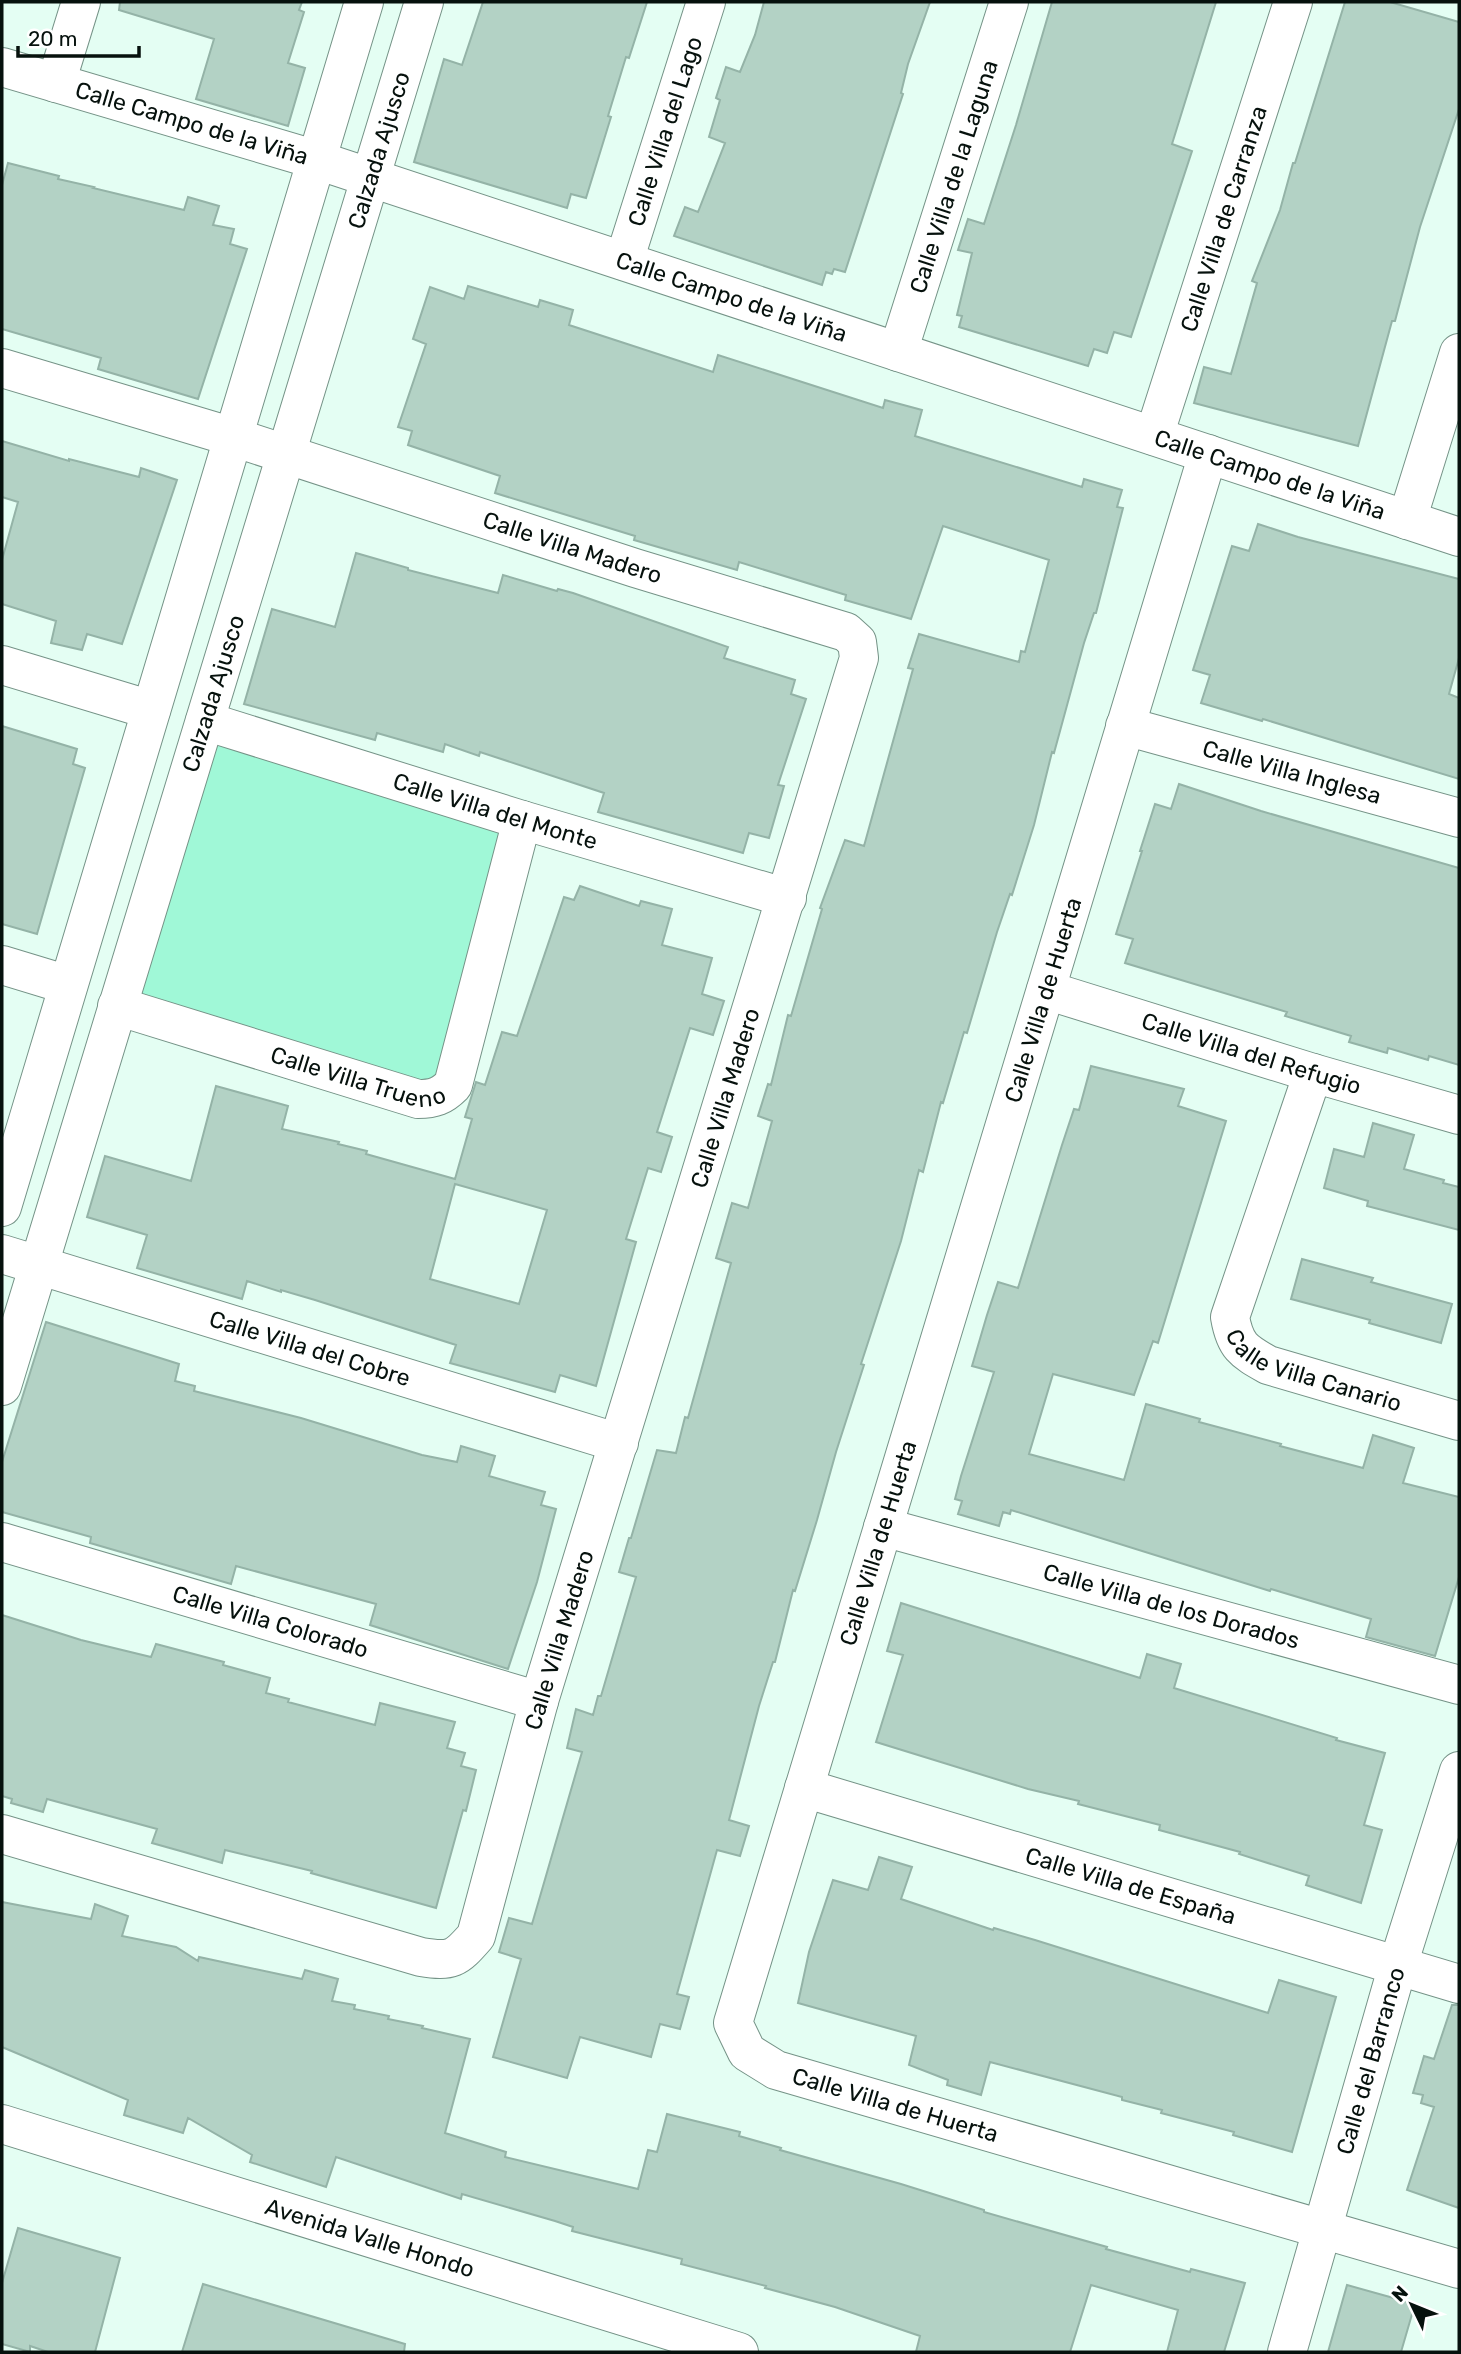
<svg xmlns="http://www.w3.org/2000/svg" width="1461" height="2354" viewBox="0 0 1461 2354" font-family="Rubik,sans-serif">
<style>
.green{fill:#a0f8d7}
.building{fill:#b3d2c5;stroke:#94b3a7;stroke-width:2;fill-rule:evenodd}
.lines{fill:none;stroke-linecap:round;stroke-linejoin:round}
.minor-casing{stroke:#759387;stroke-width:40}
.tertiary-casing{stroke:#759387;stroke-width:40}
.minor{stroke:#fff;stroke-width:38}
.tertiary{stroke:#fff;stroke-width:38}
.labels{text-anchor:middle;stroke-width:7;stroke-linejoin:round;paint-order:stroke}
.street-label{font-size:23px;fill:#06110d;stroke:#fff}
</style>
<rect width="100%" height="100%" fill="#e4fef3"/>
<!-- green -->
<path class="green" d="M215,740L504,832L437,1089L138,1001Z"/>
<!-- building -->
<path class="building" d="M120,2H302L299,10L304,12L288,63L305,68L288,126L196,99L214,39L119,10Z
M483,2H647L629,58L626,57L608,116L611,117L586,198L571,194L567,208L414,162L444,59L462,65Z
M764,2H930L908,64L901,93L903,94L845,272L834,269L832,274L826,272L822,285L674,236L685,207L698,212L725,143L709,137L720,100L716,98L726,67L740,72L755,35Z
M1052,2H1216L1172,144L1192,151L1131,337L1114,332L1107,353L1094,349L1088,366L959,327L962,316L957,315L972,253L958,250L968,219L984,224L1016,125Z
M1345,2H1390L1459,22V109L1420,227L1395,321H1392L1358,446L1194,403L1204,367L1231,374L1257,283L1252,281L1280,210L1293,163H1295Z
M8,163L59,176L58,179L94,187L93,188L184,210L188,197L219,206L213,225L234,229L230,244L247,249L198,399L98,369L101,358L2,329V185Z
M468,286L538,307L540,300L573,310L569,325L713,372L718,355L883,408L885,400L922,410L915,436L1082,487L1084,479L1122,490L1117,507L1123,508L1096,613H1094L1084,643L1054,753L1052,752L1034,825L1012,895L1010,894L997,932L967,1033L964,1032L943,1103L941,1102L923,1172L919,1170L901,1241L861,1364L864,1365L836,1452L817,1520L795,1591L793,1590L775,1662H773L759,1706L729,1820L749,1826L740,1856L717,1850L677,1994L689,1997L680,2029L660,2024L651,2057L580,2037L567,2078L493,2057L521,1959L499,1952L509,1918L532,1924L582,1752L567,1748L576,1709L593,1715L598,1696H601L636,1577L619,1572L629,1538H631L657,1450L676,1453L685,1417L688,1418L731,1263L716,1258L732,1203L748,1208L772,1121L758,1116L768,1084L771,1085L788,1015L791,1016L822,909L820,908L845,840L864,846L913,669L908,668L919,634L1019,662L1021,651L1025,652L1049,560L943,526L911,619L845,600L846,595L739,562L737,570L634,540L635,536L495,493L500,476L408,445L412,431L398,427L426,344L413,339L430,287L464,299Z
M2,441L69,461V459L139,477L141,468L177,480L122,644L87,634L82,650L51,643L56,621L2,604V560L18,502L2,497Z
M1258,524L1298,537L1459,579V658L1449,694L1459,698V779L1263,719L1262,721L1201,703L1210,675L1193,670L1232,546L1249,551Z
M356,553L408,568V570L498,593L503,575L557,591L558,589L573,593L728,647L724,658L795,680L791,694L806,699L778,785L784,786L769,838L749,833L743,853L598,812L604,793L480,752L479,756L445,744L443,752L377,733L375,740L244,704L272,609L335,627Z
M2,726L77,749L73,764L85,768L37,934L2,924Z
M1179,784L1261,811L1459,868V1065L1429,1056L1428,1060L1388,1048L1387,1053L1349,1042L1351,1036L1285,1016L1287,1012L1125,963L1133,939L1116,934L1142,851H1140L1155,804L1171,809Z
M580,886L639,906L641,901L672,909L662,945L712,958L702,994L724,1001L713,1035L690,1028L657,1132L672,1137L661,1172L648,1168L626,1239L636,1242L596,1386L560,1375L555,1392L450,1363L456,1345L315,1300L281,1290V1292L247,1281L242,1299L137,1268L147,1235L87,1217L105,1156L191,1181L216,1086L288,1106L282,1129L339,1142L338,1144L367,1151L366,1154L455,1179L472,1119L465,1117L476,1082L485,1085L502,1032L517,1036L564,897L574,900ZM455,1184L547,1210L519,1304L430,1279Z
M1091,1066L1184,1089L1178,1106L1226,1121L1158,1343L1153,1341L1134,1395L1053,1374L1029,1454L1124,1480L1146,1404L1200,1419L1199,1422L1281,1444L1280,1446L1363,1468L1373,1435L1414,1448L1403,1483L1459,1497V1577L1435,1656L1366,1637L1371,1619L1271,1589L1270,1591L1011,1510L1010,1514L1003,1512L999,1526L958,1514L962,1501L955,1499L961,1476L994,1372L972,1366L987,1315L998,1282L1018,1288L1062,1145L1074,1109L1079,1110Z
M1373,1123L1414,1135L1404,1169L1444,1180L1443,1183L1459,1187V1230L1367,1206L1368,1201L1324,1188L1334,1149L1364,1157Z
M1302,1259L1373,1278L1371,1282L1452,1304L1441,1343L1369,1323L1370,1320L1291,1299Z
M46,1322L179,1364L175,1381L195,1386L194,1391L301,1418L422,1455L457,1462L461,1446L495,1456L489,1476L545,1492L541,1505L556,1509L537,1582L508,1669L370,1625L376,1604L236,1566L231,1584L90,1543L91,1537L2,1512V1462Z
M901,1603L1140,1678L1147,1654L1181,1664L1174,1688L1337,1738L1336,1740L1385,1753L1364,1825L1382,1830L1361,1903L1306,1885L1309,1876L1239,1854L1240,1852L1159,1830L1160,1825L1078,1804L1079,1801L1028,1789L876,1742L903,1655L887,1651Z
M2,1615L81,1640L151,1657L156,1644L224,1662L223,1665L270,1678L266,1693L289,1699L288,1702L375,1725L380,1703L455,1722L447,1748L465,1753L461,1766L476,1770L466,1811L463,1810L436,1908L311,1873L312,1871L225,1850L222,1863L184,1852L152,1843L157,1829L47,1799L43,1812L11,1803L12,1799L2,1796Z
M879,1857L912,1867L901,1899L993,1930L994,1928L1035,1940L1268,2013L1279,1980L1336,1997L1292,2152L1233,2135L1234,2132L1161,2113L1162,2110L1122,2100V2097L990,2062L981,2095L947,2085L948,2080L909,2065L916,2036L798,2003L809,1952L833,1880L868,1890Z
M2,1902L91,1919L95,1904L128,1916L122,1936L176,1947L198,1961L199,1957L302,1979L305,1970L338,1979L332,2001L355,2005L354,2009L389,2016L388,2019L423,2026L422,2028L470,2039L445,2133L506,2152L505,2157L638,2189L648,2150L657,2152L667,2114L740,2132L739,2136L781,2148L780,2150L901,2184L984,2210V2212L1107,2247L1106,2249L1190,2272L1191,2269L1245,2283L1224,2352H1167L1178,2310L1091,2285L1070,2352H916L920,2336L835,2307L765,2288L766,2286L681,2264L682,2259L572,2231L573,2227L555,2221L462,2194L461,2199L336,2157L326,2187L250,2162L252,2155L188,2118L183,2133L124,2115L128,2100L2,2047Z
M1452,2005H1459V2208L1407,2190L1434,2107L1421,2103L1423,2095L1413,2093L1424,2056L1434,2059Z
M18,2228L120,2258L95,2352H48L30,2346V2352L2,2344V2283Z
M203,2284L405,2344L404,2352H182Z
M1347,2285L1415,2304L1401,2352H1328Z"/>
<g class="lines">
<!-- minor casing -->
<g class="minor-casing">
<g id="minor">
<path id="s1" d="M2,67L317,160L1459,537"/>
<path d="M56,83L81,2"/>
<path id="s2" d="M624,261L706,2"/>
<path id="s3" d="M898,352L1009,2"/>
<path id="s4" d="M2,368L233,437L635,568L846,632L857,642L859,658L539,1701L476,1936C456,1959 452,1962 421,1957L2,1834"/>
<path id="s5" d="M1154,436L1293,2"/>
<path id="s6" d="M1208,454L733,2023L747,2052L776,2070L1459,2269"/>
<path d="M1407,520L1459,353"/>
<path d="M2,665L151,710"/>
<path id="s7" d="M205,721L522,820L787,898"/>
<path id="s8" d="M1125,726L1459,818"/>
<path d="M2,965L68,985"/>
<path id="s9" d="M1046,990L1313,1073L1459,1115"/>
<path id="s10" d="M117,1006L418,1099C434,1099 442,1096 453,1085L522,820"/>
<path id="s11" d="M1313,1073L1230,1317C1235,1346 1243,1351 1268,1365L1459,1421"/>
<path id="s12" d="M2,1254L619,1443"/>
<path id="s13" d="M883,1527L1459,1685"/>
<path id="s14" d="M2,1542L539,1701"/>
<path id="s15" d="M804,1788L1459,1984"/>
<path id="s16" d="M1287,2352L1398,1965L1459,1771"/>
</g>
</g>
<!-- tertiary casing -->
<g class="tertiary-casing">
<g id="tertiary">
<path d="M2,1207L364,2"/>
<path id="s17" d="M2,1386L424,2"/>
<path id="s18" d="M2,2124L739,2352"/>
</g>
</g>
<!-- minor -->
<use href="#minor" class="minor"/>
<!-- tertiary -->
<use href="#tertiary" class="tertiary"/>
</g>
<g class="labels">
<!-- street labels -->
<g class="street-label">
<text dy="8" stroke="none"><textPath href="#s1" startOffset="198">Calle Campo de la Viña</textPath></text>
<text dy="8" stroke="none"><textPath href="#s2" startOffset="136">Calle Villa del Lago</textPath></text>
<text dy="8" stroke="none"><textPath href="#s17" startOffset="1292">Calzada Ajusco</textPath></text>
<text dy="8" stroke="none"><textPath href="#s3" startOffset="184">Calle Villa de la Laguna</textPath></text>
<text dy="8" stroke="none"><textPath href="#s5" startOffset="228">Calle Villa de Carranza</textPath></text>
<text dy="8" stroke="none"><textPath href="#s1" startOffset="765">Calle Campo de la Viña</textPath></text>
<text dy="8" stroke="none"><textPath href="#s1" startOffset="1332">Calle Campo de la Viña</textPath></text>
<text dy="8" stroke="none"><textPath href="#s4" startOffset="598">Calle Villa Madero</textPath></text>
<text dy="8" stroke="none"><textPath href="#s17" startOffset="724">Calzada Ajusco</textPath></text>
<text dy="8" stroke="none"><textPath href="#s8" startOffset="173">Calle Villa Inglesa</textPath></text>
<text dy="8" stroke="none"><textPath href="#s7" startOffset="304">Calle Villa del Monte</textPath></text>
<text transform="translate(1043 1000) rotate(-73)" y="8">Calle Villa de Huerta</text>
<text dy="8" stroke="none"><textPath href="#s9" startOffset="215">Calle Villa del Refugio</textPath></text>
<text dy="8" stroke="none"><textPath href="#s10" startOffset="252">Calle Villa Trueno</textPath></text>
<text transform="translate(725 1098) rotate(-73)" y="8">Calle Villa Madero</text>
<text dy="8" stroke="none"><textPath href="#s12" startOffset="322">Calle Villa del Cobre</textPath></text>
<text dy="8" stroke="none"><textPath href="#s11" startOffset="366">Calle Villa Canario</textPath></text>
<text transform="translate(878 1543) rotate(-73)" y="8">Calle Villa de Huerta</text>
<text dy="8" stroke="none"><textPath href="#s13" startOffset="299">Calle Villa de los Dorados</textPath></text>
<text dy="8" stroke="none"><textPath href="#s14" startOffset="280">Calle Villa Colorado</textPath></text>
<text transform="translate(559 1640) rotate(-73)" y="8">Calle Villa Madero</text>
<text dy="8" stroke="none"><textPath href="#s15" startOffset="341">Calle Villa de España</textPath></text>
<text dy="8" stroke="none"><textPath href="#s16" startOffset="303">Calle del Barranco</textPath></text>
<text dy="8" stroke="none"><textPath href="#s6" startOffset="1830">Calle Villa de Huerta</textPath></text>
<text dy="8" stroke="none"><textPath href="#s18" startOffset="385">Avenida Valle Hondo</textPath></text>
</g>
</g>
<!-- border -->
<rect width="1461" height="2354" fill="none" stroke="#06110d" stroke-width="7"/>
<!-- north arrow -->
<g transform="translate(1412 2305) rotate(313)" stroke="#ffffff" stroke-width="5" paint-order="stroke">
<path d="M0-5L12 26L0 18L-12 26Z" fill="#06110d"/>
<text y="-10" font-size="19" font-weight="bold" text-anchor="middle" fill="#06110d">N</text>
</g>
<!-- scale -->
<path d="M18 46v10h121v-10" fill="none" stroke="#06110d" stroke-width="3.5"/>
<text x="28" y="46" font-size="21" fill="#06110d" stroke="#ffffff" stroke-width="5" paint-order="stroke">20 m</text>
</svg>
